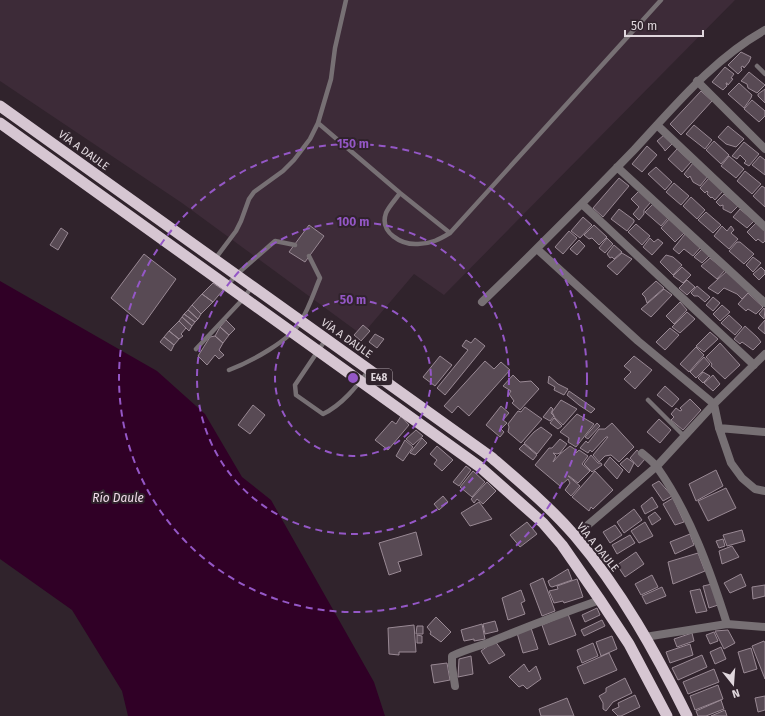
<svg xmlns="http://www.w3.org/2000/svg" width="765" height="716" viewBox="0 0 765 716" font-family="'Fira Sans',sans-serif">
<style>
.built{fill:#3d2b38}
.water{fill:#300026}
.building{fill:#584a54;stroke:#998994}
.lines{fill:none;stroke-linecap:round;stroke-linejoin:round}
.service{stroke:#777074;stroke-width:4.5}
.minor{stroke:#777074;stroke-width:8}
.trunk{stroke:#d6c6d2;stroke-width:11}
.ring{fill:none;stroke:#9457c6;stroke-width:2;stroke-dasharray:7 5}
.labels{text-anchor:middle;stroke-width:4;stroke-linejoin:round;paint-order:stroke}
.shield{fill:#30232c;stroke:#aba1a8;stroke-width:1}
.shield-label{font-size:10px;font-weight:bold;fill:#e0d7dd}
.street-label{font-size:11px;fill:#e0d7dd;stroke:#30232c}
.water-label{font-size:12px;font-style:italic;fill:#f2ddeb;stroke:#30232c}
.centre{fill:#9457c6;stroke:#30232c;stroke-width:2}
.ring-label{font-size:12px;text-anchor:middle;font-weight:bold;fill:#9457c6;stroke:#30232c;stroke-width:4;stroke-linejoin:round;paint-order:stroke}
</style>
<rect width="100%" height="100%" fill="#30232c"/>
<!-- built -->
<path class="built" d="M0,0H735L444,295L414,274L362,335L182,203L0,81Z"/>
<!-- water -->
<path class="water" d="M0,281L157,371L205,414L242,477L271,500L374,682L385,716H128L122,691L72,610L0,559Z"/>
<!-- building -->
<path class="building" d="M741,52L751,57L749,62L744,68L743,66L741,67L742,70L738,74L728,65Z
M725,67L734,74L731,78L733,79L728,85L727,83H726L727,86L723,90L712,82Z
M749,72L765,85L757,93L748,88L747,84L741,81Z
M739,83L752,95L751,98L744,108L728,94Z
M765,89V103L758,96V94Z
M701,91L712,101L681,135L670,124Z
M752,100L765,111V116L759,122L744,109Z
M694,125L712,140L705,149L686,134Z
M728,126L744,139L736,147L726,144L718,137Z
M664,135L672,144L665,151L664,149L657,141Z
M714,141L729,155L721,164L706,150Z
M744,142L759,154L749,166L744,163L746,161L740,155L737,159L732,156Z
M647,146L657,155L642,172L632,164Z
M677,149L691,162L682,172L668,159Z
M729,156L744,169L736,178L721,166Z
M760,156L765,160V175L752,165Z
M693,163L708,176L700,186L693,182L690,176L688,178L684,174Z
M656,167L672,182L665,190L648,174Z
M745,171L761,184L752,194L737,181Z
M619,178L629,186L603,217L593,208Z
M709,178L723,191L715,200L712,197L711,198L707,194L708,192L707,191L705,193L700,188Z
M674,183L689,196L681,205L666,192Z
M762,186L765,188V207L753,196Z
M639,191L651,202L644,210V214L639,220L633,214L639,207L631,199Z
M724,194L738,206L731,213L723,209V205L720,206L716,202Z
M691,197L705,210L697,219L683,206Z
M653,204L668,218L661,226L645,212Z
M619,209L634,220V222L627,231L611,219Z
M740,209L754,221L747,228L733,217Z
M706,212L721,225L713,233L698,220Z
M583,217L592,225L580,238L571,231Z
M669,219L684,233L675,242L661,228Z
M757,222L765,230V241L763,243L758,239L756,241L747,232Z
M636,224L650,236L642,245L628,232Z
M309,225L324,236L305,262L289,252Z
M594,225L607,237L599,245L592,238L589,239L584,235Z
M722,226L727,231L731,226L734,230L731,233L738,239L729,249L714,236Z
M61,228L68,233L58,250L50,245Z
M569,231L577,238L563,254L555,247Z
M685,234L700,248L693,256L684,249L679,254L673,249Z
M607,238L613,244L605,253L599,248Z
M650,238L654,242L658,239L663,243L652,255L643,247Z
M579,240L585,246L577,255L570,249Z
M737,242H740L754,254L744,264L729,251Z
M614,245L622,252L614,259L612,257L610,258L607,254Z
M702,249L709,256L702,263L694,257Z
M622,253L632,259L617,275L607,266Z
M144,254L176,279L143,325L111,298Z
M666,255L673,257L682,265L673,275L660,262Z
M753,257L761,263L753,272L746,265Z
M710,258L725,270L717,279L701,266Z
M682,267L691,275L683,283L673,276Z
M761,267L765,271V274L759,280L753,274Z
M727,271L749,292L742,299L737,294L724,288L718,294L708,288Z
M687,280L695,287L687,295L679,288Z
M656,281L664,288L647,303L645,297L642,294Z
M213,283L223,290L213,302L202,294Z
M697,286L710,297L705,302L698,296H694L691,293Z
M664,289L672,295L651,317L641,309Z
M748,293L763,307L756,314L748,309L746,311L738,304Z
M202,294L213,302L201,314L192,305Z
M713,297L720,303L713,311L706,305Z
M680,302L687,310L674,324L666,316Z
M192,305L201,314L198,319L188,310Z
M722,305L730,312L720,321L713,314Z
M764,308L765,310L764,319L759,314Z
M188,310L198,319L195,322L184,314Z
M687,312L695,319L680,333L672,327Z
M184,314L195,322L192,326L182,317Z
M729,315L742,327L735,335L721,323Z
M182,317L192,326L189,331L179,321Z
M226,320L235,329L229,335L220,327Z
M765,320V334L758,328Z
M179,321L186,328L181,334L183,336L179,339L169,331Z
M363,325L370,331L361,341L354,335Z
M745,326L757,337L761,342L753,350L742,342L740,344L734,339Z
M220,327L229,335L223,343L215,336Z
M670,328L679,335L665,350L656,342Z
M169,331L179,339L174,345L164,337Z
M710,332L718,339L704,352L696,346Z
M375,334L384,339L377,348L369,342Z
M215,336L223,343L219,350L224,355L219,359L215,355L207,365L198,356L210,337Z
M164,337L174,345L171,351L160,342Z
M475,338L485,346L445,395L437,388L468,350L462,346L466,340L471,343Z
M720,343L740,365L725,379L711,366L712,364L706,357Z
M696,347L704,355L689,372L680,364Z
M440,356L452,365L435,386L423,377Z
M634,356L652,370L635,389L624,379L631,372L624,366Z
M704,357L710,364L696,378L690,372Z
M485,361L494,369L501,362L510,370L469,416L458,406L452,413L444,406Z
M703,372L710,376L703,383L698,378Z
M513,375L520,382L531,381L539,389L520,410L512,403L514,401L509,394L511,391L503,386Z
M713,375L720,384L713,391L704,383Z
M549,376L558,384L568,389L564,395L554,390L555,387L548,383Z
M665,386L679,399L672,407L657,395Z
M569,391L595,409L591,413L579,405L567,395Z
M690,399L701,410L683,430L671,420L674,417L671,414L676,408L680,411L682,410L680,408Z
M561,400L577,409L563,425L555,418L552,412Z
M253,405L265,415L250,434L238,425Z
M501,406L509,413L503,420L507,423L501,429L504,432L500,437L486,425Z
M525,407L542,419L521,443L508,432L509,427L508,424L518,411L521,412Z
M551,407L553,409L551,413L554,416L550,421L543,417Z
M577,414L594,424L576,447L568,442L569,438L560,432Z
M401,416L409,425L388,450L375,440L392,421L396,424Z
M554,418L562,426L558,429L550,423Z
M659,419L671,430L660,443L647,432Z
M597,423L600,426L588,439L585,437Z
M612,423L634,447L619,462L611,455L605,456L599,462L593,455L608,437H606L592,452L590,450L588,453L580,448L586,441L588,443L599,429H605Z
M541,427L552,435L537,454L524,443L534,432Z
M416,430L423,436L413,445L406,439Z
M422,438L427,443L415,455L410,453Z
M560,439L567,444L560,453L557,454L553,453L556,456L553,462L560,454L570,446L576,450V453L579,450L588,456L582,464L590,471L578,483L569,476H568L580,486L571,496L565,490L570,483L568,479L560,486L535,465L549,448H552Z
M405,440L413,447L403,461L396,456Z
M524,444L537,455L533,460L519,449Z
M437,446L453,460L442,471L434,464L437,460L430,454Z
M637,450L645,459L638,467L630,458Z
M591,455L598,463H601L602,465L592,472L584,464Z
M610,457L623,470L617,479L604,465Z
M627,458L634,463L629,473L620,464Z
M466,466L471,470L459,486L453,482Z
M716,470L723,486L696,501L689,484Z
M473,471L485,482L472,497L460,487Z
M595,471L613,490L593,509L591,507L589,511L572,497Z
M659,481L672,496L663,501L652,485Z
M487,482L496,491L483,504L477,499L474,503L471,499Z
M726,488L736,508L708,521L698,501Z
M443,496L448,502L439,510L434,504Z
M652,497L658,507L645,514L641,506Z
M673,498L684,522L675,525L663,504Z
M479,502L492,519L470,526L461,513Z
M634,509L642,520L624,533L617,522Z
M655,512L661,519L652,525L648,517Z
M527,522L537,534L520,547L510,535Z
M645,522L653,536L639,543L631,531Z
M615,525L622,535L610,543L603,532Z
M742,530L745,541L727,546L723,535Z
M416,532L422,555L398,562L401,571L389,575L379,543Z
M690,534L694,545L675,554L670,542Z
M630,535L635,543L617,554L612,545Z
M723,539L725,546L719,548L716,541Z
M732,546L739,557L722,564L719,551Z
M636,552L644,564L625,577L617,565Z
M698,553L705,571L673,584L668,562Z
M568,569L572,580L552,587L550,586L548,581Z
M741,574L746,586L730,593L724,583Z
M652,575L658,587L641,595L635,584Z
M543,578L555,611L542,616L530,584Z
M577,579L583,597L564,603L563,601L554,603L549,591L558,589L557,586Z
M712,584L718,605L709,608L703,586Z
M765,585V596L753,599L752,587Z
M662,587L666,596L646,604L642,596Z
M700,589L707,611L696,613L690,591Z
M521,590L525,601L521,603L525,614L508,620L502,598Z
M597,608L600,615L585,622L582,615Z
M568,614L576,635L549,645L542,625Z
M436,617L451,632L441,642L430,634L431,632L427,627Z
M602,620L605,626L584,636L581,630Z
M495,621L498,631L485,634L483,624Z
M482,624L485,639L474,641V639L464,641L461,630Z
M414,625L416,652H399V655L389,654L388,628Z
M417,626H423V634H416Z
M531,628L538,649L523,653L517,633Z
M728,630L735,643L724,649L715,631Z
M714,632L718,641L710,644L706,635Z
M692,633L694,641L677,647L674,639Z
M417,635L422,636V643H417Z
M612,636L617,649L601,656L596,642Z
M495,641L505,655L489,664L481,651Z
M764,641L765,643V679L752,646Z
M593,643L598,656L582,663L577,650Z
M690,644L693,655L670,663L666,652Z
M721,647L726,659L715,664L710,652Z
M751,648L757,669L744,673L738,652Z
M609,653L617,670L584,684L577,667Z
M702,655L707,667L678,680L672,668Z
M471,656L473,674L458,677L459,659Z
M447,663L450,680L434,683L431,665Z
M524,664L529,672L536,666L541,679L527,689L523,685L519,687L509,677Z
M714,669L719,682L688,694L683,682Z
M625,678L632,693L613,702L606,711L603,709V703L599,696L606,692V688Z
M718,685L723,699L695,710L690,696Z
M635,695L640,707L621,716H618L612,710L619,707L618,703Z
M765,696V710L758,712L755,698Z
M567,698L574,716H541L539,709Z
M721,700L724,709L706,716H698L696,711Z
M725,710L727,716H711Z"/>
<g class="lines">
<!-- service -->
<path class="service" d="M757,66L765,74
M318,123L400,193L450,233
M400,193C396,199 389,206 386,213C379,233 402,245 418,244C431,244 440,239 450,233L661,0
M215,259L236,231L241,221L249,199L254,192L283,171L294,160L310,139L318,123L331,79L335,48L346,0
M227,286L236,275L275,241L295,245
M326,339L295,385L296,395L323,414C342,405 357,386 369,370
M196,349L244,298L252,286
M229,370C250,362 290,341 301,321C309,308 314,292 320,278L309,256
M648,400L684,436"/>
<!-- minor -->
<path class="minor" d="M697,81L765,149
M657,125L765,227
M617,167L765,303
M582,204L754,365
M537,249L638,341L714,404L719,428L731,463L742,478L755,489L765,491
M482,302C534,252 584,202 634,150C674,107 713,59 765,30
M719,428L765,432
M642,453C647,457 653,462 657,467C690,514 710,570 727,624
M575,536L657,466L714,404L765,354
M645,637L727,624L765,627
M455,686L452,666V656C464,650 477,647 490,642C526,627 563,613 600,600"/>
<!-- trunk -->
<path class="trunk" d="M0,106L491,457C520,482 550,507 575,536C621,590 656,653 687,716
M0,123L480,467L543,523L562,545L600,600L629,644L667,716"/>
</g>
<!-- distance rings -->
<g class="ring">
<circle cx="353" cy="378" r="78"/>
<circle cx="353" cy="378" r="156"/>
<circle cx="353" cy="378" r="234"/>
</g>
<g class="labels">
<!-- shield labels -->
<rect class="shield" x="366" y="369" width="26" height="16" rx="3"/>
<g class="shield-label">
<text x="379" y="381">E48</text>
</g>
<!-- street labels -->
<g class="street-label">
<text transform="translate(84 150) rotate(36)" y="4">VÍA A DAULE</text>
<text transform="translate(347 338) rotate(35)" y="4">VÍA A DAULE</text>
<text transform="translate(598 547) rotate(51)" y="4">VÍA A DAULE</text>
</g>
<!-- water labels -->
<g class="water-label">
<text x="118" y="502">Río Daule</text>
</g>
</g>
<circle cx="353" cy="378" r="6" class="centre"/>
<g class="ring-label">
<text x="353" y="148">150 m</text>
<text x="353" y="226">100 m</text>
<text x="353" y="304">50 m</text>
</g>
<!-- north arrow -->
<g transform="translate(733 684) rotate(163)" stroke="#30232c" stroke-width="3" paint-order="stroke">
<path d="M0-3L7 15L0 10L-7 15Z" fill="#e0d7dd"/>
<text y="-6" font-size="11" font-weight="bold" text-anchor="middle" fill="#e0d7dd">N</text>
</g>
<!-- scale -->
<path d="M625 30v6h78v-6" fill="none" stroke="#e0d7dd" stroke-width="2"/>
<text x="631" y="30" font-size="12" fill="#e0d7dd" stroke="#30232c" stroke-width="3" paint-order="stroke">50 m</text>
</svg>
